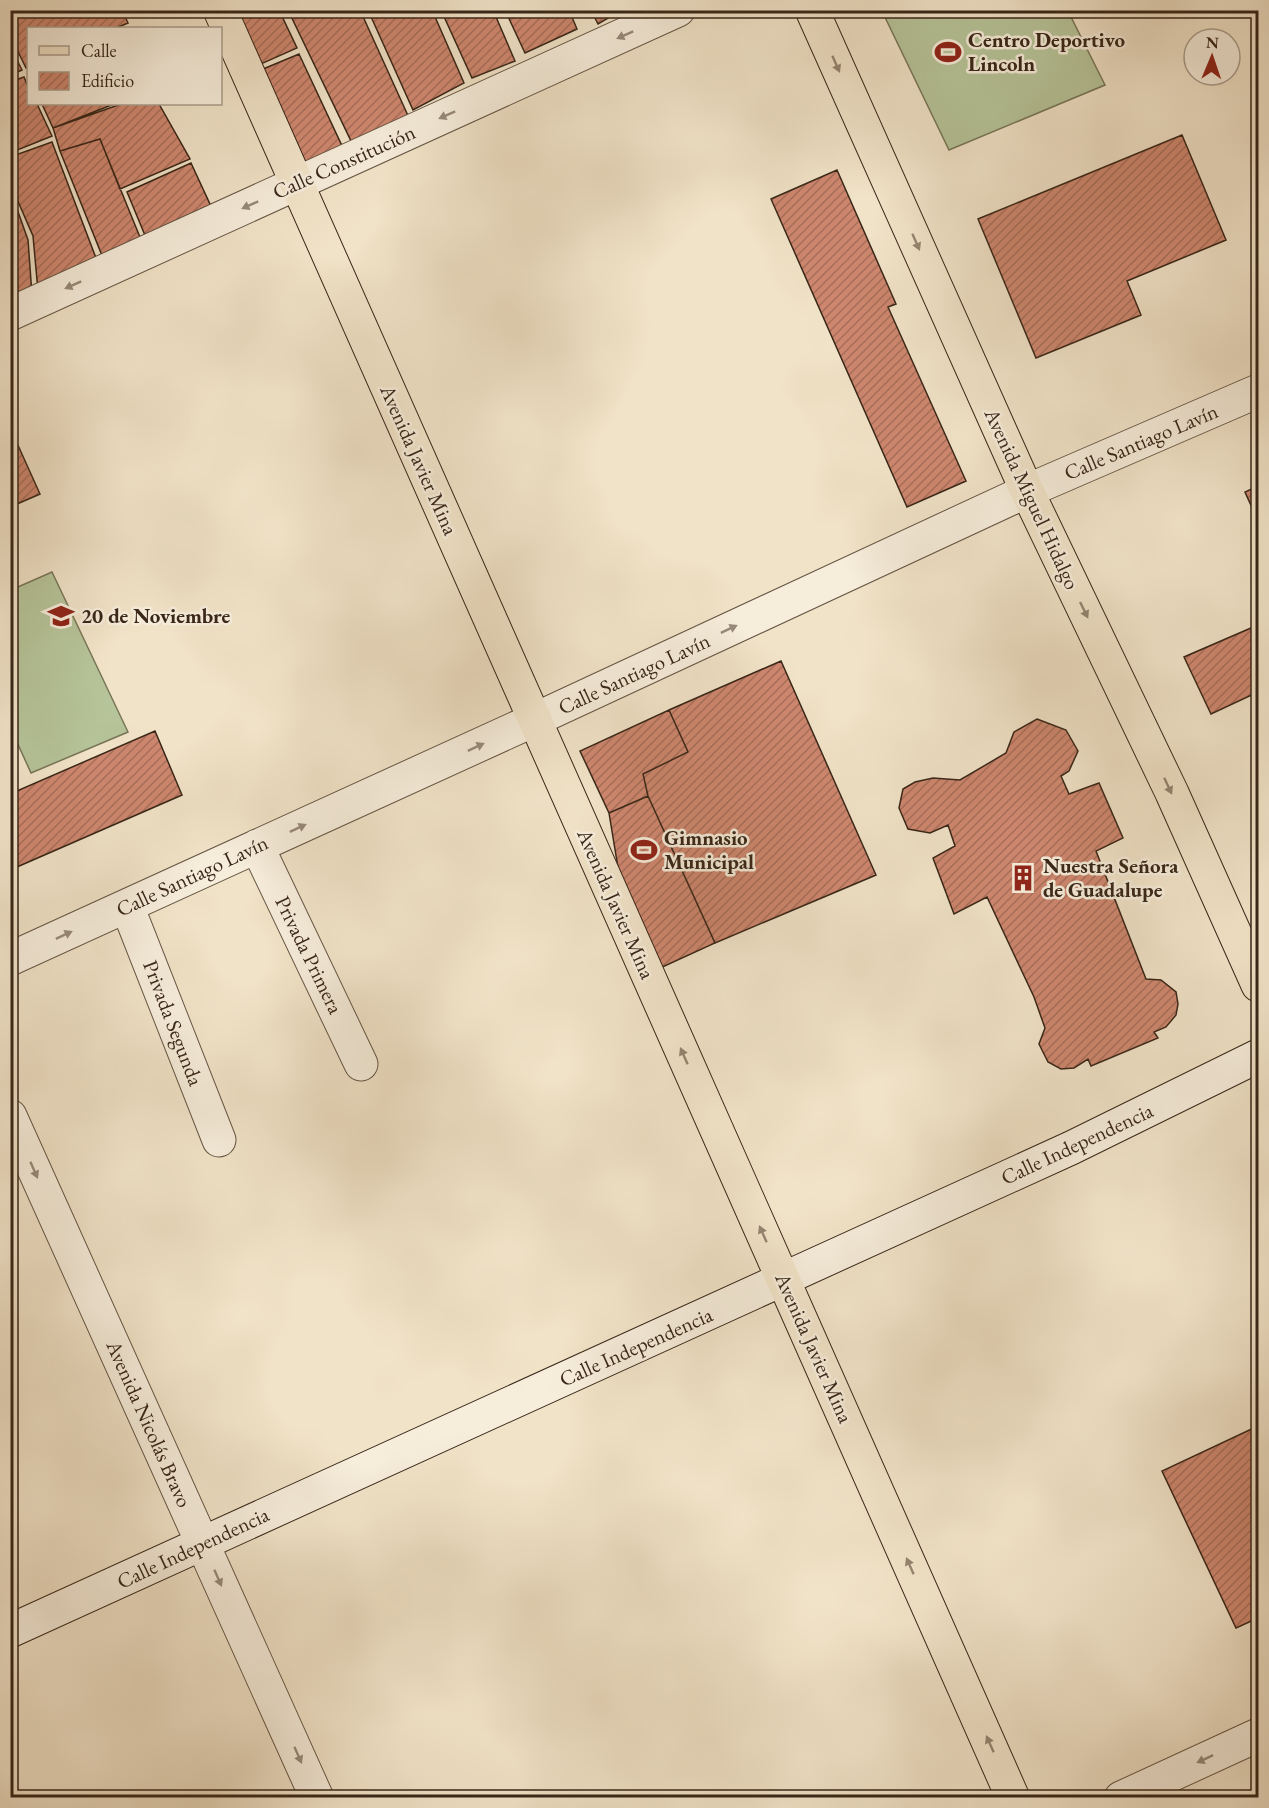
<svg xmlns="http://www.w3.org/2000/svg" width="1269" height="1808" viewBox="0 0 1269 1808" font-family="'EB Garamond',serif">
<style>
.pitch{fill:#b6c499;stroke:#777558;stroke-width:1.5}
.building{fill:url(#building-hatch);stroke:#382618;stroke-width:1.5}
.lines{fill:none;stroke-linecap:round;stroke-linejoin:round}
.minor-casing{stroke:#654;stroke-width:35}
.secondary-casing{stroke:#382618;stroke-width:35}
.primary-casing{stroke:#382618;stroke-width:35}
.minor{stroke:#f6eddb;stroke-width:33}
.secondary{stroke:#f6eddb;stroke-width:33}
.primary{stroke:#f1e3c8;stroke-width:33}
.oneway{fill:#978a7a}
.oneway2{fill:#948470}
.labels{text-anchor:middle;stroke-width:5;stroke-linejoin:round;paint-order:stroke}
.poi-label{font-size:21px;font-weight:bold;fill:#382618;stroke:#f6eddb;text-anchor:start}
.street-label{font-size:21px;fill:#382618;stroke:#f6eddb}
</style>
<defs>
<pattern id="building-hatch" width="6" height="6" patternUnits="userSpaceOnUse" patternTransform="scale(1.5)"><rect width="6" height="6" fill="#ce876f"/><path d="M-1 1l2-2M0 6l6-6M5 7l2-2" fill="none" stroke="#a86e5a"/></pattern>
</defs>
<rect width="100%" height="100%" fill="#f1e3c8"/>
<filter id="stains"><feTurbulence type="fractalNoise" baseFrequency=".00333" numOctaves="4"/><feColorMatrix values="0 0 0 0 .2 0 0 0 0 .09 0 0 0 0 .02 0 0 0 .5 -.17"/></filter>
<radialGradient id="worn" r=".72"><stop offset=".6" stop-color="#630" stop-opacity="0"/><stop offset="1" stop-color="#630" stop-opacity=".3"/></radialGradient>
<!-- pitch -->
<path class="pitch" d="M882,11H1068L1105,85L949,150Z
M52,572L128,732L31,773L11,729V590Z"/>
<!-- building -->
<path class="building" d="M35,10H122L128,23L116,28H28V67L26,68L10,35V21Z
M225,10H279L297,48L254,67Z
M288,10H360L410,120L352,143Z
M368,10H432L464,83L413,110Z
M441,10H493L515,61L472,78Z
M505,10H569L577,29L525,53Z
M591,10H622L598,24Z
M10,46L22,70L10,75Z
M299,54L343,148L299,170L256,72Z
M24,77L28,87V104H37L52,136L10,153V82Z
M42,104H114L53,128Z
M121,104H159L190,159L120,189L100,139L60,151L53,128Z
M1182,135L1226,240L1127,281L1141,315L1036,358L978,219Z
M100,139L144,247L105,263L60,151Z
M52,142L99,266L38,291L33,236L10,183V157Z
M191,163L215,215L149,245L127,192Z
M837,170L896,304L888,307L966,481L907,507L771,199Z
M11,192L28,240L32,295L10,303Z
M12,432L40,494L10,507V433Z
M1258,486V521L1245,492Z
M1258,625V692L1211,714L1184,657Z
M781,661L876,875L715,943L648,796L643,774L688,752L669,710Z
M669,710L688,752L643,774L648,796L609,813L580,751Z
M1037,719L1066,730L1078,751L1069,771L1061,776L1069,794L1099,783L1123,838L1096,851L1146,979L1161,980L1176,992L1178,1004L1176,1015L1166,1027L1154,1032L1158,1038L1091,1066L1088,1059L1074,1068L1061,1069L1048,1062L1039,1044L1045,1028L1034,997L987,897L954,914L933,858L955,846L948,825L930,833L908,829L899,808L903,789L915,782L933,778L960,780L1006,753L1014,732Z
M155,731L182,795L10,870V794Z
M648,796L715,943L658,969L624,904L609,813Z
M1258,1426V1618L1236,1628L1162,1471Z"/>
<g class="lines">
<!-- minor casing -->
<g class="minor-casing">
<path id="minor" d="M10,314L678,10
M257,846L361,1064
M127,906L219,1140
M10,959L534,720L1027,491L1258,391
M10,1116L317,1798
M1121,1798L1258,1735"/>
</g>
<!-- secondary casing -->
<g class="secondary-casing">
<path id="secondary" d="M10,1631L1071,1148L1258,1056"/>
</g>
<!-- primary casing -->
<g class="primary-casing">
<path id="primary" d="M220,10L1013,1798
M812,10L1027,491L1172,793L1258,985"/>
</g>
<!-- minor -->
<use href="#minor" class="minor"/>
<!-- secondary -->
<use href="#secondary" class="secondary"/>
<!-- primary -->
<use href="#primary" class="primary"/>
</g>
<!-- one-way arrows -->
<defs><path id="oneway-solid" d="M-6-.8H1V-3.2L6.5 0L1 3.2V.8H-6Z" transform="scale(1.5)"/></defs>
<g class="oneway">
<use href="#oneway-solid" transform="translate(625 35) rotate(156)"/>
<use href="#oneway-solid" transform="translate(447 115) rotate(156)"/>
<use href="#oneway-solid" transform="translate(250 205) rotate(156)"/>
<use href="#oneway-solid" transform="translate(73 285) rotate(156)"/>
<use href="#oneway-solid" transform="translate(729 629) rotate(-25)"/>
<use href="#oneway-solid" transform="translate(476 747) rotate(-25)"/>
<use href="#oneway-solid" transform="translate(298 828) rotate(-25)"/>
<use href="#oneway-solid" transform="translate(64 935) rotate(-25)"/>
<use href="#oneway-solid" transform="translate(34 1170) rotate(66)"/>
<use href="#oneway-solid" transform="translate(218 1578) rotate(66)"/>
<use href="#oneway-solid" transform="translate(298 1755) rotate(66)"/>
<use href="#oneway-solid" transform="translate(1205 1759) rotate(155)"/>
</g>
<g class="oneway2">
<use href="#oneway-solid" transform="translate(836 64) rotate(66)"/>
<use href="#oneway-solid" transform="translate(916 242) rotate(66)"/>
<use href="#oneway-solid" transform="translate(1084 610) rotate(64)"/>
<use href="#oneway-solid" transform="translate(1168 786) rotate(65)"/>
<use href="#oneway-solid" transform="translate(684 1056) rotate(-114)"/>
<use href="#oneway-solid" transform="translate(763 1234) rotate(-114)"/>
<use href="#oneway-solid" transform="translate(910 1566) rotate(-114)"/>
<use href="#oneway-solid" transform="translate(990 1744) rotate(-114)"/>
</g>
<!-- icons -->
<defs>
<g id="stadium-bare" transform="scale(2.07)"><path d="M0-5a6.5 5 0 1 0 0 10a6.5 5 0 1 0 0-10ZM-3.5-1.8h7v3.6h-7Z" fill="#8f2418" stroke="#f6eddb" stroke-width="2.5" paint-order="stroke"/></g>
<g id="school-bare" transform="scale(2.07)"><path d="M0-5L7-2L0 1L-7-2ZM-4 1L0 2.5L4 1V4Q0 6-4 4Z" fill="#8f2418" stroke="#f6eddb" stroke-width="2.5" paint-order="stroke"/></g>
<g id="building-bare" transform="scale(2.07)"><path d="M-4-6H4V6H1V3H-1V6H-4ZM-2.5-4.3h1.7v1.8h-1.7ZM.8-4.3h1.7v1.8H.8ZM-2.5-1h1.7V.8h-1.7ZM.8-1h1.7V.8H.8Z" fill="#8f2418" stroke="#f6eddb" stroke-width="2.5" paint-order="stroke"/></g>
</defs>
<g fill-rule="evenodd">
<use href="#stadium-bare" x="948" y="52"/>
<use href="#school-bare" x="61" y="616"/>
<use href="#stadium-bare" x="644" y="850"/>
<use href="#building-bare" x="1023" y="878"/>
</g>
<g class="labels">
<!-- poi labels -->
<g class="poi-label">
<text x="968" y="47">Centro Deportivo<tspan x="968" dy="24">Lincoln</tspan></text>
<text x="81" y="623">20 de Noviembre</text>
<text x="664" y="845">Gimnasio<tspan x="664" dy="24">Municipal</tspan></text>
<text x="1043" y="873">Nuestra Señora<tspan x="1043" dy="24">de Guadalupe</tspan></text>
</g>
<!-- street labels -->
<g class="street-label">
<text transform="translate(344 162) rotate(-24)" y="7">Calle Constitución</text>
<text transform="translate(1141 442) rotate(-23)" y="7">Calle Santiago Lavín</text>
<text transform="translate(419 460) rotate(66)" y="7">Avenida Javier Mina</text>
<text transform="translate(1032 499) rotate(65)" y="7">Avenida Miguel Hidalgo</text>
<text transform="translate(634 674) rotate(-25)" y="7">Calle Santiago Lavín</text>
<text transform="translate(192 876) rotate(-25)" y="7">Calle Santiago Lavín</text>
<text transform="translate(616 904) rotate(66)" y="7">Avenida Javier Mina</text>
<text transform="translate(309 955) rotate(64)" y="7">Privada Primera</text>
<text transform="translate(173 1023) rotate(69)" y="7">Privada Segunda</text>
<text transform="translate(1077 1144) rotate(-25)" y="7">Calle Independencia</text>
<text transform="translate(636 1347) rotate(-24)" y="7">Calle Independencia</text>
<text transform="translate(814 1348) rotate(66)" y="7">Avenida Javier Mina</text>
<text transform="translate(149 1424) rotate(66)" y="7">Avenida Nicolás Bravo</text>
<text transform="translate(193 1548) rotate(-25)" y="7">Calle Independencia</text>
</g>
</g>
<!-- margin -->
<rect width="1269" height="1808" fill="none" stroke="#f1e3c8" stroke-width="36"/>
<rect x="12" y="12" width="1245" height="1784" fill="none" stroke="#382618" stroke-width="3"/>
<rect x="18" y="18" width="1233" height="1772" fill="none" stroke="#382618" stroke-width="1.5"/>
<!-- legend -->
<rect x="27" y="27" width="195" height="78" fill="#f6eddb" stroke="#aa9d8d" stroke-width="1.5"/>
<rect x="39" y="46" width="30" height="9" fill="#f1e3c8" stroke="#aa9d8d" stroke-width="1.5"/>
<text x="81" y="57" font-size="18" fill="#382618">Calle</text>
<rect x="39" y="72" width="30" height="18" fill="url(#building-hatch)" stroke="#aa9d8d" stroke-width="1.5"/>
<text x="81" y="87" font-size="18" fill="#382618">Edificio</text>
<!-- north arrow -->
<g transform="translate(1212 57) rotate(2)"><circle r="28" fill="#f6eddb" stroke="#aa9d8d" stroke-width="1.5"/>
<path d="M0-4.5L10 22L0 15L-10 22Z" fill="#8f2418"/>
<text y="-9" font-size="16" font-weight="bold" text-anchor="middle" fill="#382618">N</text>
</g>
<rect width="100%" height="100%" filter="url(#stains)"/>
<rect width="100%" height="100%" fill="url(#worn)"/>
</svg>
